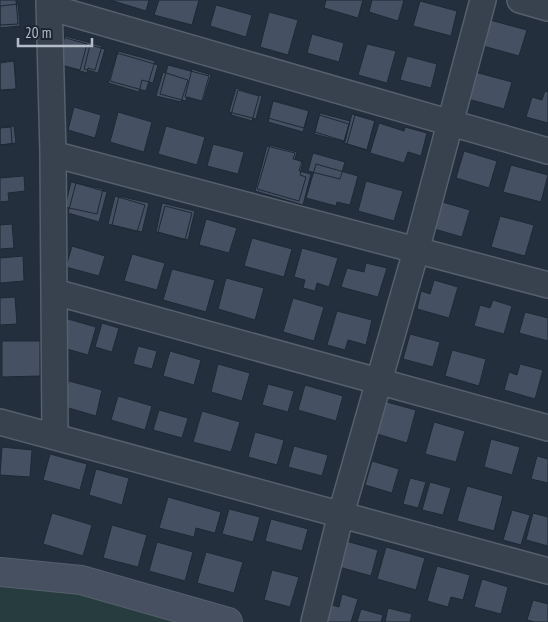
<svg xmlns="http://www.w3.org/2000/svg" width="548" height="622" viewBox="0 0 548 622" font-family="'PT Sans Narrow',sans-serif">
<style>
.green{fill:#263c3f}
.building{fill:#455162;stroke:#1f2835}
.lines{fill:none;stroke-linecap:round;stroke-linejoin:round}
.street-casing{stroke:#565f6c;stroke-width:28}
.secondary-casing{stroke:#565f6c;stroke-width:30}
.street{stroke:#38414e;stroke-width:25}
.secondary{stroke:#465061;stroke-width:28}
</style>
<rect width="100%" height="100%" fill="#242f3e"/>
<!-- green -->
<path class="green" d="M0,566L212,622H0Z"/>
<!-- building -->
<path class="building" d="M0,0H16L18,24L0,25Z
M110,0H149L146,11Z
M159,0H199L192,25L154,15Z
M326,0H363L358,18L324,8Z
M372,0H404L398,21L369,12Z
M420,1L457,11L451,36L413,26Z
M18,4L20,26L0,28V6Z
M216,5L252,15L246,37L210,26Z
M269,12L298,20L288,55L260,47Z
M490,20L527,30L519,56L483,46Z
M312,34L344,43L339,62L307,53Z
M65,36L102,46L95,70L88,68L87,73L57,64Z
M62,37L87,44L80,70L54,63Z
M367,44L396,51L387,83L358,75Z
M90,45L105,49L98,73L84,69Z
M118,51L155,61L146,91L110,81Z
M117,53L158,65L153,83L142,80L139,92L108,83Z
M407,56L437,64L431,88L400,80Z
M14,60L17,89L0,91V62Z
M14,61L16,89L0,90V63Z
M168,65L209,76L202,101L187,97L186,101L160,94Z
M192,69L211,75L203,102L185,97Z
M163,72L188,80L181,102L156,96Z
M475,72L512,82L504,109L468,99Z
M236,88L262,96L256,119L229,112Z
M238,90L259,96L252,121L231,115Z
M545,91L548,92V123L526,117L532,97L542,100Z
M273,100L309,110L304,128L268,118Z
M273,101L309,111L303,132L268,122Z
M74,107L101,115L95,138L68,130Z
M118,112L152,122L144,152L110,142Z
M320,113L350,121L345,142L314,134Z
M352,114L375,120L367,150L344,143Z
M319,115L349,124L344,141L315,132Z
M355,115L375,121L367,150L347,144Z
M379,123L404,131L405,127L427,133L421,156L408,152L404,163L370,153Z
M14,126L16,143L0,145V127Z
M166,126L205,137L197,165L158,154Z
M11,127L12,144L0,145V128Z
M213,144L244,152L238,174L207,166Z
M270,145L297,152L295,159L303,162L300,175L306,177L299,201L257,189Z
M267,146L295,153L293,159L302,161L299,171L311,174L303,205L255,191Z
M464,151L497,161L489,188L456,178Z
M313,153L345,162L340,179L308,171Z
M316,164L358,176L350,205L337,202L336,206L306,198Z
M511,165L548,175L541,202L503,192Z
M24,176L25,191L8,193L9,201L0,202V178Z
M366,181L403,191L394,221L358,211Z
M71,182L103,189L97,214L65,207Z
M76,183L107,192L99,222L68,213Z
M115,196L145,205L137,232L108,224Z
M119,196L149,203L142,232L112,225Z
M439,201L470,210L462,237L431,228Z
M162,203L195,211L188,240L156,232Z
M165,206L192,213L185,240L158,232Z
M500,216L534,225L525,256L491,247Z
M206,219L237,228L229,253L199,245Z
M12,224L14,248L0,249V225Z
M252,238L292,249L284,277L244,266Z
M72,246L105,256L99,276L66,267Z
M302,248L338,258L329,287L317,283L315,291L303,288L305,280L294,277Z
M132,254L165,263L157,290L124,281Z
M23,256L24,281L0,283V258Z
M366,263L387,268L378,297L341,287L347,268L364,272Z
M172,269L215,280L206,312L163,300Z
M226,278L264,288L255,320L218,309Z
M434,280L458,287L449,318L417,309L421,291L430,294Z
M15,297L17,324L0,325V298Z
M293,298L324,307L314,341L283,332Z
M493,300L512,306L504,334L474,326L480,305L490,308Z
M337,311L372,320L366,345L348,340L345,350L327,345Z
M525,312L548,318V341L519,333Z
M68,319L96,327L88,355L60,347Z
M102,323L119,328L112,352L95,347Z
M410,334L440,342L433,367L403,359Z
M2,341H40V376L2,377Z
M138,346L157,351L152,369L133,364Z
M452,350L486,359L479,386L445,376Z
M170,351L201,360L194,385L163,376Z
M218,364L250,373L242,401L211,392Z
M520,364L543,370L535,399L504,390L509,372L517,375Z
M69,381L102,390L96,416L62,406Z
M268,384L294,391L288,412L262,405Z
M305,385L343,396L336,421L298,410Z
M118,396L152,406L145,430L111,420Z
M383,401L416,410L407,443L374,433Z
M159,410L188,418L182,438L153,430Z
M202,411L240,422L231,452L193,442Z
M434,422L465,431L456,462L425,454Z
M255,432L284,440L277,465L248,457Z
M491,439L520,447L512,475L484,467Z
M294,446L328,455L322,476L288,467Z
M2,447L32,450L30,477L0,475Z
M50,454L87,464L80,490L43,480Z
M537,456L548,459V483L531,479Z
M372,461L399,469L392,493L365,485Z
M96,469L129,478L122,505L89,495Z
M410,478L426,482L418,508L403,504Z
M430,482L451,488L443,515L422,510Z
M467,486L503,496L494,531L457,521Z
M168,497L221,512L215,533L196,528L194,537L159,528Z
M229,509L260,517L253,542L222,534Z
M512,510L530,515L521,545L503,540Z
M52,513L92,525L83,556L43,544Z
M533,513L548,517V546L526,540Z
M271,519L308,529L302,551L265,541Z
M112,525L147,535L138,567L103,558Z
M346,541L378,550L371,576L339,567Z
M157,542L193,552L185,581L149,571Z
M386,547L425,558L416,590L377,579Z
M206,552L243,562L234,593L197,583Z
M437,566L470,575L463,600L451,597L448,607L427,601Z
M272,570L299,577L290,607L264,600Z
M482,579L508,587L501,614L474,607Z
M342,594L358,599L351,622H327L332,605L339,607Z
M533,600L548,604V622H535L527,620Z
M388,608L412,614L410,622H385Z
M361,609L383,615L381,622H357Z"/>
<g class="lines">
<!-- street casing -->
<g class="street-casing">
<path id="street" d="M49,0L53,154L55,435
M520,0L548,8
M49,7L548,151
M53,154L548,285
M55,292L548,428
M0,422L548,571
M314,622L341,514L416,251L483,0"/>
</g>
<!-- secondary casing -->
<g class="secondary-casing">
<path id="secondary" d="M0,572L81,580L228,622"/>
</g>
<!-- street -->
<use href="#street" class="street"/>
<!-- secondary -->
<use href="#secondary" class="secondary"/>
</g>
<!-- scale -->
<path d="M18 38v8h74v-8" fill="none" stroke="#b4bcc9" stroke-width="2.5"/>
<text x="25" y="38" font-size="15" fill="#b4bcc9" stroke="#1d2633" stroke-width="4" paint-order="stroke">20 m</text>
</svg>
